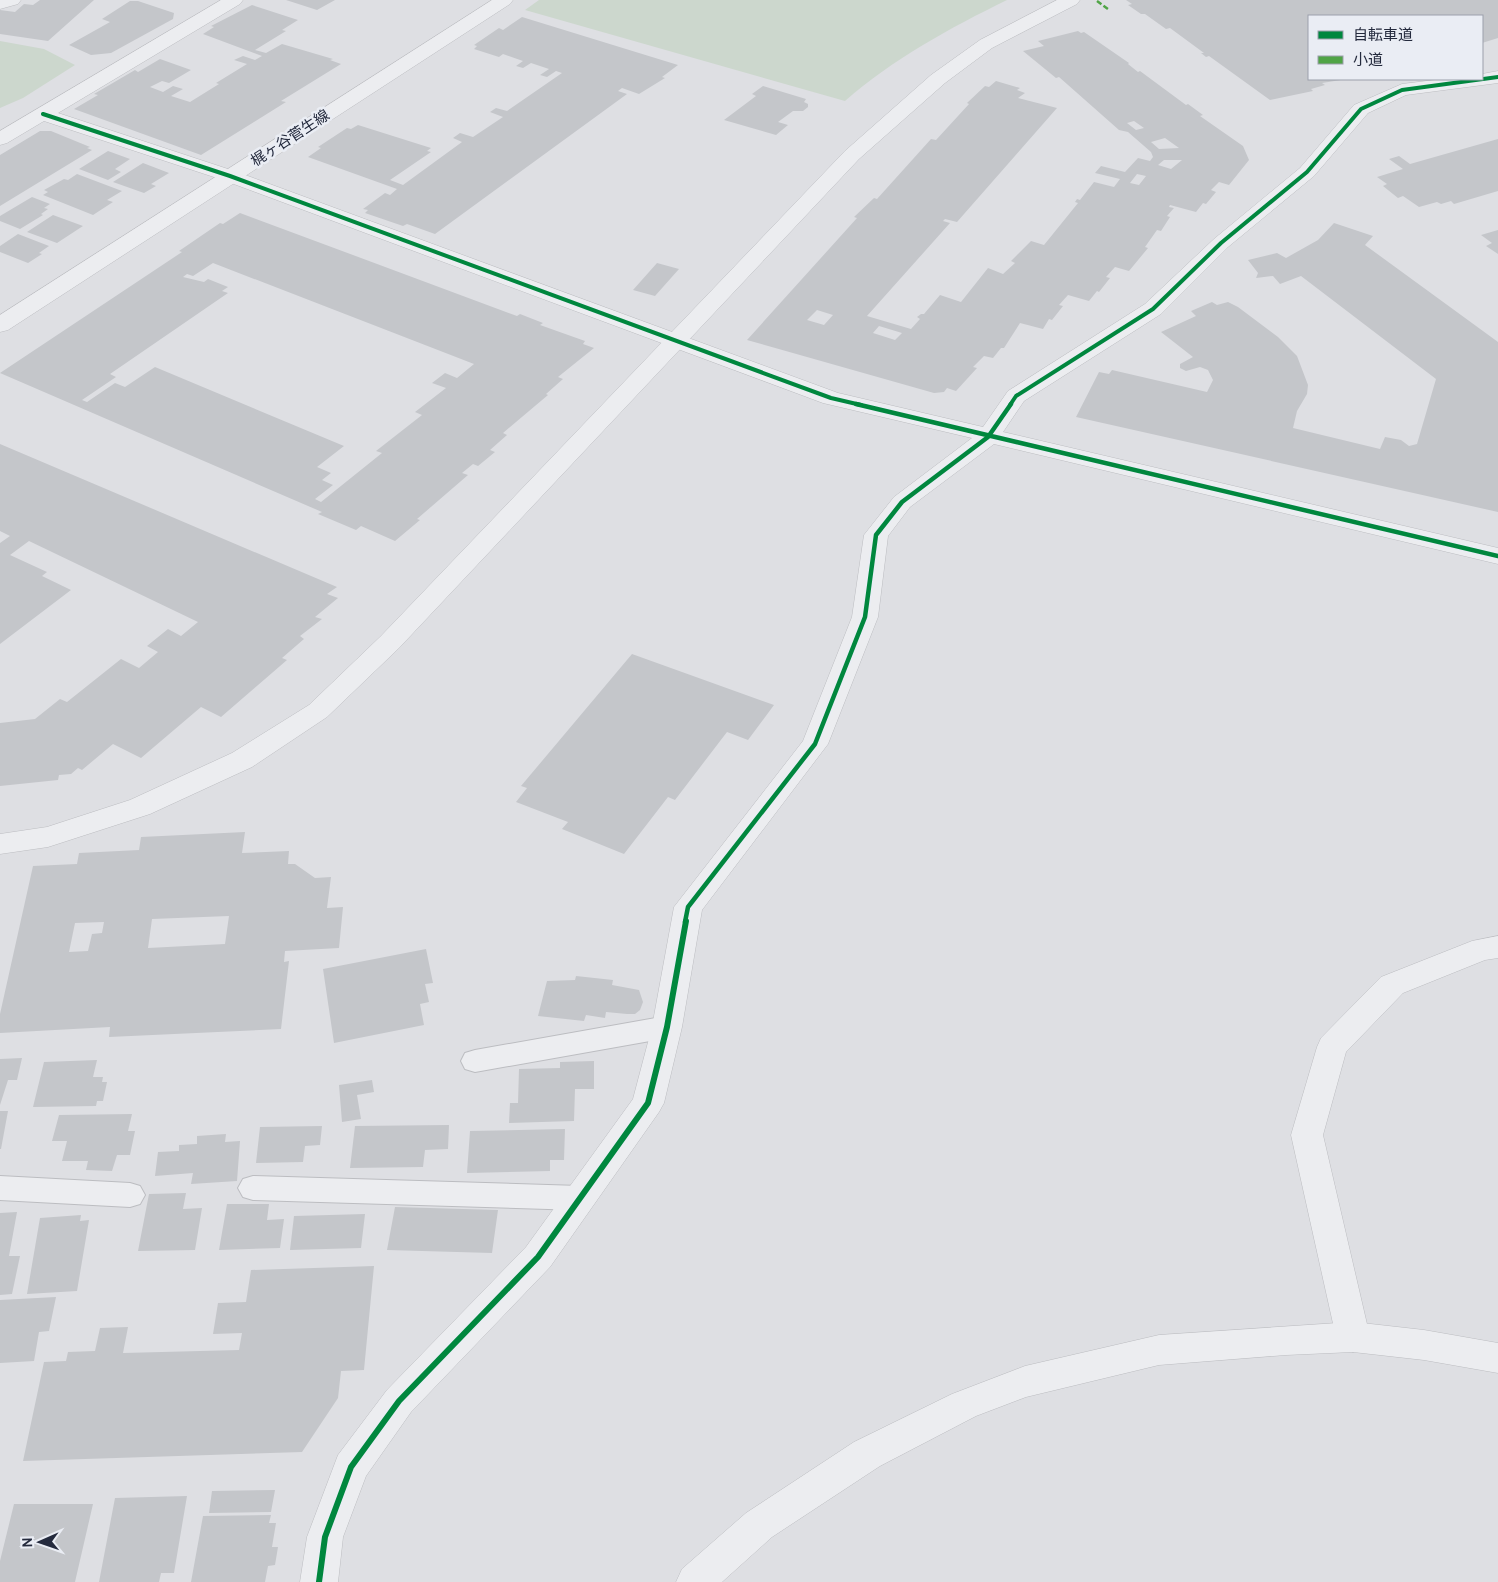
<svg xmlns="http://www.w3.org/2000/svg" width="1498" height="1582" viewBox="0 0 1498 1582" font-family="Cabin,'Noto Sans JP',sans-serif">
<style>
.green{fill:#ccd7cd}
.building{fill:#c4c6ca;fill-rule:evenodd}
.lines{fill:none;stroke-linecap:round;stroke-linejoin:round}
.service-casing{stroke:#bcbdc1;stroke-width:2}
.minor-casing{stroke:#bcbdc1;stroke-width:1}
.tertiary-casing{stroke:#bcbdc1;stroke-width:1}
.service{fill:#ecedf0;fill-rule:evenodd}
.minor{fill:#ecedf0;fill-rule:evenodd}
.tertiary{fill:#ecedf0;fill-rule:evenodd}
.quiet{stroke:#50a446;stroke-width:2.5;stroke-dasharray:5.5 2.5;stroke-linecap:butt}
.cycleway-far2-casing{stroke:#eaedf4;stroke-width:6}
.cycleway-far1-casing{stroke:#eaedf4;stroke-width:8}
.cycleway-casing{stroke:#eaedf4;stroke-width:9}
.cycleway-far2{stroke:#00873e;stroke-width:4}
.cycleway-far1{stroke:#00873e;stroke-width:4.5}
.cycleway{stroke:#00873e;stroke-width:6}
.labels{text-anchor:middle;stroke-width:5;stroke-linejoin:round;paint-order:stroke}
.far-street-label{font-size:15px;fill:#242a3d;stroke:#eaedf4}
</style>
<rect width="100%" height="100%" fill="#dedfe3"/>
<!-- green -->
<path class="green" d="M539,0H1007C950,28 893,59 845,101L525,10Z
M0,41L44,49L75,65L23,98L0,108Z"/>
<!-- building -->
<path class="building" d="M40,0H94L48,41L0,34V10L15,12L24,4L33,5Z
M286,0H335L317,10Z
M1126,0H1498V38L1482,43V16H1309V79H1347L1322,83L1325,85L1311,89L1313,91L1270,100L1209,56L1206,57L1201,53H1204L1170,28L1166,29L1145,14H1141L1128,5L1132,4Z
M130,1H138L174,13L173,19L111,53L91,55L69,45L110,22L102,19Z
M252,5L298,20L282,30L286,31L255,50L266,53L282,44L333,59L330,60L341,64L281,101L286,102L201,155L74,109L98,95L94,94L135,70L138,72L160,59L191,70L169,83L162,81L150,87L163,92L173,86L183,89L171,96L190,102L219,84L216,83L247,64L234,60L243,56L255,60L262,56L203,34L214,27L211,26Z
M522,17L678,65L662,77L665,78L639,94L622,88L618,91L627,94L435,234L407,224L403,226L365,213L368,210L363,209L385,193L390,195L397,189L308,157L321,148L318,147L347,128L351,129L358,125L431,148L427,151L431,152L390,180L403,185L462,142L453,138L460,133L473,137L503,117L490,112L496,108L507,111L562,73L556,71L547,77L540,75L549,69L531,63L523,68L516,66L523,61L503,54L499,57L474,49L477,46L474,45L499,28L503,30Z
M1078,31L1081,33L1084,32L1129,63L1128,64L1138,72L1140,71L1186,105L1188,104L1203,115L1200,116L1243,146L1249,160L1229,185L1219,182L1211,190L1216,192L1206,204L1203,203L1196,212L1170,205L1169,207L1174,208L1167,216L1170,217L1161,231L1157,230L1145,247L1148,248L1129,271L1115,267L1106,277L1110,278L1099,292L1097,291L1089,301L1068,295L1059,305L1063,306L1052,320L1049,319L1043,329L1020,323L1004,348H1001L993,358L984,356L973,367L977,368L956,391L947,388L944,392L934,393L747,340L857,218L854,217L874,198L877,199L931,139L936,140L969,104L967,103L985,86L989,87L996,81L1020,88L1017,90L1025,93L1018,98L1057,108L957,222L945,219L943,221L950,223L867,316L911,329L920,319L917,317L921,314H924L940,295L961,302L988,268L1003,274L1015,263L1011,261L1031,241L1044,245L1078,203L1075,202L1077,199L1080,200L1094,182L1114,187L1120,179L1095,173L1101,166L1125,172L1138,158L1150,161L1153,157L1151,152L1128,132L1119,130L1059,77L1056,78L1023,51L1044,46L1038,41ZM1134,121L1144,128L1136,130L1127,123ZM1165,138L1179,148L1159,149L1151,142ZM1164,160H1182L1171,169L1158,165ZM1137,174L1146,176L1139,185L1130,183ZM817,310L833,315L824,325L807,320ZM879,326L902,333L895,340L873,333Z
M763,86L806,99L804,102L808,104V107L803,111H793L778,122L788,125L776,135L724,120L756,96L752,94Z
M40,131H51L90,147L87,148L92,150L0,206V155Z
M1498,139V191L1454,204L1451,201L1441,204L1437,202L1419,207L1403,196L1398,198L1383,186L1387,184L1377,177L1403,169L1389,159L1399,156L1410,164Z
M108,151L130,159L115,169L121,172L108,180L79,169Z
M143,163L169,173L151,184L156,186L144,193L113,182Z
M77,174L122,191L107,200L113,202L93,215L43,195L48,192L44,190L64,179L68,180Z
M32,197L50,204L44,208L48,209L41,214L43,215L20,229L0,221V216Z
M240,213L517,316L520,314L543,323L540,325L585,341L583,344L594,348L558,377L563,379L546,394L548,395L503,433L507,435L490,450L495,452L478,466L473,464L462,473L468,475L417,519L420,520L395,541L361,526L356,530L318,514L322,512L0,373L182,252L179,251L220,223L223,224ZM213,263L474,364L457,378L445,373L432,383L446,388L415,412L422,415L376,451L382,453L321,502L315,499L333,485L322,480L331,473L317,467L344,446L155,367L125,387L115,383L87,402L82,400L116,377L110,374L228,293L222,291L228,287L208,279L204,282L183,277L187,274L193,276Z
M53,215L83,226L57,243L27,232Z
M1334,223L1373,236L1365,245L1498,342V512L1076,417L1099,372L1109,374L1112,370L1207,392L1213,380L1208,370L1200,367L1186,371L1180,368V364L1193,357L1161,332L1196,316L1191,311L1212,302L1217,305L1228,302L1238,307L1278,337L1297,356L1308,385L1307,394L1297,411L1293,428L1380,449L1385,437L1401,440L1409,446L1417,444L1436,379L1301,276L1280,284L1273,276L1256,278L1258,273L1248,260L1277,253L1286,258L1318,240Z
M1498,230V254L1486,246L1492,243L1481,235Z
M18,234L49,246L39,253L42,254L28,263L0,252V246Z
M657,263L679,269L655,296L633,290Z
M0,444L337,587L327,594L338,598L315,617L322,619L300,636L304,639L282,658L287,660L221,717L201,707L141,758L113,744L82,770L78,768L71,774L59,775L58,780L0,786V723L35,719L60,699L67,702L121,659L139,668L158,652L147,646L168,629L181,636L198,622L29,541L10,555L47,572L42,576L71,590L0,644V543L10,536L0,531Z
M632,654L774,705L748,740L727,732L675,800L668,797L624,854L562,829L568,822L516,802L527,788L521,786Z
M245,832L242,853L289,851L288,864H295L315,878L331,877L327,908L343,907L339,948L285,951L284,962L289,961L281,1029L109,1037L110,1027L0,1033V1014L33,866L77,864L79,853L139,850L141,837ZM229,916L225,944L148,948L152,919ZM104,922L102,933L92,934L88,951L69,952L75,923Z
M426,949L433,983L425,984L429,1002L420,1004L424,1025L334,1043L323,969Z
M576,976L613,980L612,985L639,990L643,1002L640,1010L635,1014H627L606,1012L605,1018L586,1015L584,1021L538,1016L547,981L575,980Z
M22,1058L17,1080H8L0,1105V1059Z
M97,1060L93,1077H103L102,1082H107L103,1101H97L96,1106L33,1107L44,1062Z
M594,1061V1089H575L574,1121L509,1123L510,1103H518L519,1069L560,1068V1062Z
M372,1080L374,1092L357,1095L361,1119L342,1122L339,1085Z
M0,1111H8L1,1149H0Z
M132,1114L128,1131H135L130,1155H117L112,1171L86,1170L88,1161H62L67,1141H52L59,1115Z
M449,1125L448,1149L425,1150L423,1167L350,1168L355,1126Z
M322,1126L320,1145L305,1146L303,1162L256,1163L260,1127Z
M565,1129L564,1160H550V1171L467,1173L470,1131Z
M226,1134L225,1142L240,1141L237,1181L191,1184L193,1173L155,1176L158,1152L179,1151V1145L197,1144V1136Z
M186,1193L183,1209L202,1208L195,1250L138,1251L149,1194Z
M227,1204H269L267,1220L284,1219L280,1248L219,1250Z
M395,1207L498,1210L492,1253L387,1250Z
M17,1212L9,1256H20L12,1294L0,1295V1213Z
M365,1214L361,1248L290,1250L294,1216Z
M81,1215L80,1221L89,1220L77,1291L27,1294L40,1218Z
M374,1266L364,1370L341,1371L338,1398L302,1452L23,1461L44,1362L66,1361L68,1352L95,1351L100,1328L128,1327L123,1353L239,1350L242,1333L213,1334L218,1303L246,1302L251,1270Z
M56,1297L49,1331L39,1332L34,1361L0,1363V1300Z
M275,1490L271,1512L209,1513L212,1491Z
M187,1496L174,1573H161L159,1582H99L115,1498Z
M14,1504H93L75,1582H0V1561Z
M271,1515L269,1523H276L272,1547H278L275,1565L268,1566L265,1582H191L203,1516Z"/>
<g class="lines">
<!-- service casing -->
<g class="service-casing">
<path id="service" d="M667,1016L677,1019L681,1027L677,1035L667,1038L475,1072L465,1069L461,1061L465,1053L475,1050Z
M0,1176L130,1183L140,1186L145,1195L140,1204L130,1207L0,1200Z
M253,1176L580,1186L590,1189L595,1198L590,1207L580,1210L253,1200L243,1197L238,1188L243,1179Z"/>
</g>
<!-- minor casing -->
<g class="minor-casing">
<path id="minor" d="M0,0H21L18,4L0,9Z
M221,0H243L240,4L58,113L237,172L838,393L983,427L1008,391L1145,304L1214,239L1300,168L1354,105L1402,84L1443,79H1482V74L1498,71V83L1406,95L1368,113L1314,176L1228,247L1161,314L1024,401L1003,432L1498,548V564L994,444L910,507L888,536L878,617L828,744L702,910L682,1027L664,1103L659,1112L550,1267L411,1412L366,1476L343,1537L338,1582H300L307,1537L338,1455L387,1390L526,1247L633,1099L652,1027L674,907L803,741L852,617L864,535L894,497L972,438L823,403L223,180L44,121L7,143L0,145V131Z
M1498,936V958L1485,960L1403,993L1346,1052L1323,1135L1370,1337L1365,1348L1353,1352L1341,1348L1336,1337L1291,1135L1317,1047L1321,1038L1381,977L1472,941Z"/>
</g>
<!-- tertiary casing -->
<g class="tertiary-casing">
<path id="tertiary" d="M492,0H513L510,4L8,330L0,332V315Z
M1057,0H1080L1077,4L992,48L945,83L859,159L399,648L327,717L252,767L150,814L48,847L0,854V834L47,827L130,800L232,753L309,705L381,636L845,151L931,75L980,40Z
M1353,1322L1424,1330L1498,1343V1373L1424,1360L1353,1352L1286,1355L1159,1365L1026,1397L976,1416L880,1466L772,1537L722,1582H676L682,1569L746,1513L854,1442L952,1394L1025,1366L1159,1335Z"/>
</g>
<!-- service -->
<use href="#service" class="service"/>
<!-- minor -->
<use href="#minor" class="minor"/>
<!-- tertiary -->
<use href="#tertiary" class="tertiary"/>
<!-- quiet -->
<path class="quiet" d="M1097,1L1108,9"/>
<!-- cycleway-far2 casing -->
<g class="cycleway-far2-casing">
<path id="cycleway-far2" d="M43,114L230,176L831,398L861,405
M1010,405L1016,396L1153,309L1221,243L1307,172L1361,109L1402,90L1498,77"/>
</g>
<!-- cycleway-far1 casing -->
<g class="cycleway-far1-casing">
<path id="cycleway-far1" d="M856,404L1498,556
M685,922L688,907L815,744L865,617L876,535L902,502L988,437L1011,404"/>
</g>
<!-- cycleway casing -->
<g class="cycleway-casing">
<path id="cycleway" d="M319,1582L325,1537L351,1467L399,1401L538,1257L648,1103L667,1027L686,921"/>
</g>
<!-- cycleway-far2 -->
<use href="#cycleway-far2" class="cycleway-far2"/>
<!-- cycleway-far1 -->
<use href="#cycleway-far1" class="cycleway-far1"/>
<!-- cycleway -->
<use href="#cycleway" class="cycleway"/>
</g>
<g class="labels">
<!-- far-street labels -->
<g class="far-street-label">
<text transform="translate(290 138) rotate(-33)" y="5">梶ヶ谷菅生線</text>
</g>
</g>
<!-- legend -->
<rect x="1308" y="15" width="175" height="65" fill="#eaedf4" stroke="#9b9fab"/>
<rect x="1318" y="31" width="25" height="8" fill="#00873e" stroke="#9b9fab"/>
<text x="1353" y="40" font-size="15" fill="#242a3d">自転車道</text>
<rect x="1318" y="56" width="25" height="8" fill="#50a446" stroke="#9b9fab"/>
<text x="1353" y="65" font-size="15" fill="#242a3d">小道</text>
<!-- north arrow -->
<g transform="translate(40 1542) rotate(268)" stroke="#eaedf4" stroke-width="4" paint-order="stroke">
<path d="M0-4L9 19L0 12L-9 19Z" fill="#242a3d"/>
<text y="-8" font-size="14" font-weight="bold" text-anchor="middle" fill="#242a3d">N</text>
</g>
</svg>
